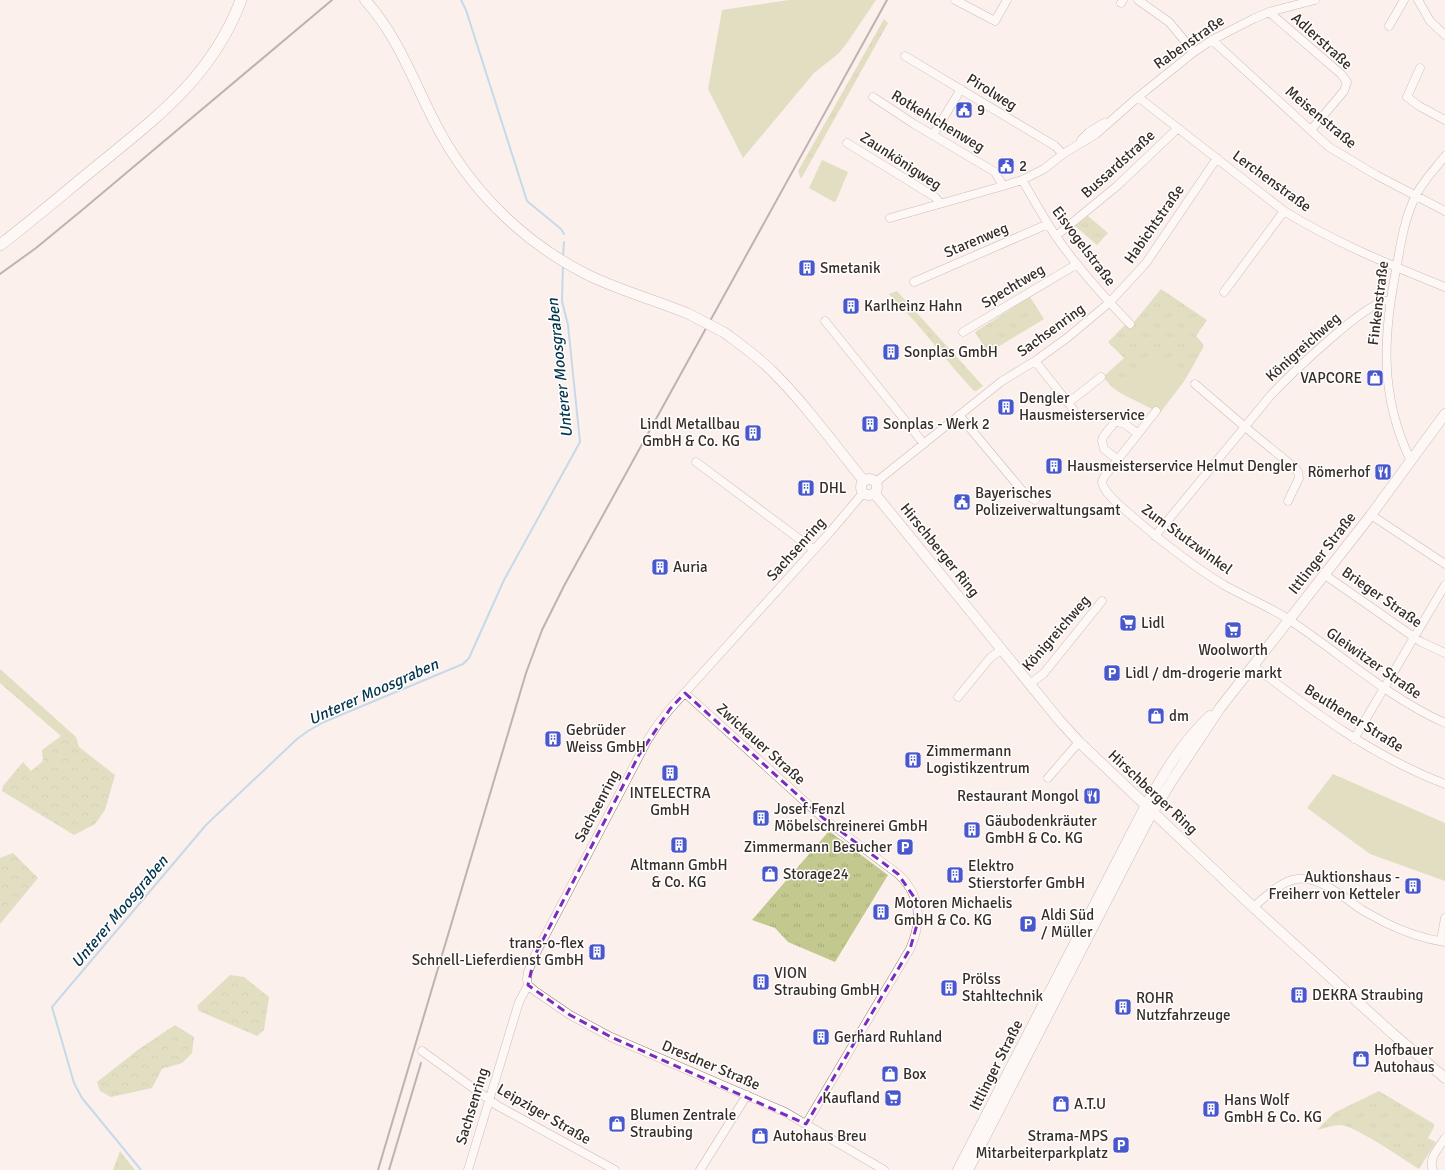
<svg xmlns="http://www.w3.org/2000/svg" width="1445" height="1170" viewBox="0 0 1445 1170" font-family="Signika,sans-serif">
<style>
.grass{fill:url(#grass-tufts)}
.forest{fill:url(#forest-crowns)}
.green{fill:#c2c88e}
.lines{fill:none;stroke-linecap:round;stroke-linejoin:round}
.stream{stroke:#84bee2;stroke-width:2}
.minor-casing{stroke:#967d73;stroke-width:9}
.tertiary-casing{stroke:#967d73;stroke-width:11}
.secondary-casing{stroke:#967d73;stroke-width:12}
.minor{stroke:#fff;stroke-width:8}
.tertiary{stroke:#fff;stroke-width:10}
.secondary{stroke:#fff;stroke-width:11}
.rail{stroke:#736863;stroke-width:2}
.tertiary-bridge-casing{stroke:#967d73;stroke-width:11;stroke-linecap:butt}
.tertiary-bridge{stroke:#fff;stroke-width:10}
.marked{fill:none;stroke:#7b2cbf;stroke-width:3;stroke-dasharray:8 5;stroke-linejoin:round}
.labels{text-anchor:middle;stroke-width:3;stroke-linejoin:round;paint-order:stroke}
.street-label{font-size:15px;fill:#372d28;stroke:#fff}
.poi-label{font-size:15px;fill:#372d28;stroke:#fff;text-anchor:start}
.water-label{font-size:16px;font-style:italic;fill:#03354d;stroke:#fff}
</style>
<defs>
<pattern id="grass-tufts" width="24" height="20" patternUnits="userSpaceOnUse"><rect width="24" height="20" fill="#c2c88e"/><path d="M3 7l-1-3M5 7V3M7 7l1-3M15 17l-1-3M17 17v-4M19 17l1-3" fill="none" stroke="#a7ac7a"/></pattern>
<pattern id="forest-crowns" width="20" height="18" patternUnits="userSpaceOnUse"><rect width="20" height="18" fill="#c2c88e"/><path d="M2 6a3 3 0 1 1 6 0M12 15a3 3 0 1 1 6 0" fill="none" stroke="#a7ac7a"/></pattern>
</defs>
<rect width="100%" height="100%" fill="#fcf0ec"/>
<!-- grass -->
<path class="grass" d="M884,19L888,23L801,179L798,171Z
M1088,216L1108,233L1097,245L1075,226Z
M1161,289L1207,320L1196,336L1203,344V348L1185,380L1176,373L1156,353L1122,394L1113,388L1103,377L1124,358L1108,342L1126,324L1130,327Z
M897,291L983,386L976,391H974L956,371L918,325L889,294Z
M1030,297L1044,319L988,353L975,332Z
M829,831L888,875L835,962L788,942L775,928L752,920Z
M1379,1091L1434,1124V1127L1428,1138L1436,1142L1419,1169C1403,1159 1357,1127 1341,1125C1333,1125 1325,1128 1317,1130L1334,1113Z"/>
<!-- forest -->
<path class="forest" d="M0,669L76,737L79,747L115,775L105,810L95,824L74,835L2,791L3,786L23,762L31,771L43,761L42,750L61,736L0,683Z
M13,853L38,878L0,924V858Z
M230,975L244,977L269,997L264,1030L257,1036L199,1011L197,1006Z
M175,1025L194,1037L192,1053L182,1063L162,1069L152,1088L111,1097L100,1091L97,1082L139,1049Z
M120,1151L135,1170H113Z"/>
<!-- green -->
<path class="green" d="M789,0H876L847,43L838,54L814,73L743,158L708,89L722,10Z
M822,160L848,172L836,201L834,202L809,188Z
M1156,352L1176,373L1185,380L1160,413L1122,394Z
M1333,774L1445,823V881L1370,854L1307,808Z"/>
<g class="lines">
<!-- stream -->
<path class="stream" d="M461,0L466,10L527,201L561,229L564,234
M563,256L564,242
M141,1170L82,1098L74,1083L52,1007L206,825L297,739L308,731L324,722L463,664L469,658L504,580L580,442L568,325L562,301L563,265"/>
<!-- minor casing -->
<g class="minor-casing">
<path id="minor" d="M955,0L995,21L1007,0
M1138,0L1169,22L1194,52
M1418,0L1430,21L1445,35
M1121,3L1123,0
M1269,12L1341,74L1347,82L1344,91L1311,130
M1389,26L1404,0
M1212,40L1329,147L1376,175L1445,211
M905,56L1055,146L1063,154
M1420,68L1407,97L1419,106L1445,120
M873,97L914,124L995,172L1003,186
M1138,97L1284,211C1334,242 1390,265 1445,287
M933,135L961,89
M1081,140L1089,132L1104,123
M847,143L935,197L940,203
M1022,180C1033,198 1043,217 1055,235C1077,267 1103,296 1130,324
M890,218L1003,186L1022,180L1044,169L1063,154L1096,134L1138,97L1194,52L1212,40L1253,19L1269,12L1315,0
M1056,236L1117,186L1178,128
M914,282L1048,224
M1224,292L1284,211
M825,321L924,444
M963,332L1077,264
M1035,361L1073,409
M1195,384L1245,427L1295,468L1298,472L1299,478L1288,501
M1068,403L1101,377
M1156,411L1104,477L1102,482C1104,494 1123,508 1132,516C1161,541 1191,565 1224,585C1245,597 1268,606 1288,619C1341,654 1387,697 1445,723
M959,415L1025,494L1035,500
M1118,460L1104,449L1102,441L1103,437L1114,423L1117,422L1125,424L1138,434
M1411,461C1379,396 1383,334 1397,265C1401,241 1405,217 1416,195C1423,181 1435,169 1445,156
M696,462L814,550
M876,482L1002,381L1035,361L1067,338L1110,302L1146,263L1217,158
M1371,515L1445,564
M1155,536L1271,395C1288,377 1369,298 1390,300
M1325,575L1421,642L1445,653
M1254,666C1313,712 1374,757 1445,784
M1030,684L1044,673L1102,601
M685,693L823,818L898,874C922,896 922,922 910,949L806,1124
M958,697L990,658L1002,649
M1354,739L1445,585
M1048,778L1079,742
M1253,907C1266,897 1281,881 1297,879C1318,875 1346,899 1362,910C1369,914 1377,918 1384,922C1402,931 1424,939 1445,942
M1441,941L1445,918
M528,985L535,991L570,1015L611,1037L785,1112L884,1170
M422,1051L498,1106L615,1170
M468,1170L519,1002L528,985L527,979L528,972L535,955L647,741L658,724L670,709L831,531L863,493
M700,1170L747,1095
M1433,1170C1428,1158 1439,1148 1445,1138"/>
</g>
<!-- tertiary casing -->
<g class="tertiary-casing">
<path id="tertiary" d="M365,0C400,38 416,89 441,134C475,195 527,245 590,276C622,291 657,301 689,314
M725,333C741,345 758,357 772,371C806,405 834,444 864,481
M861 487a8 8 0 1 1 16 0a8 8 0 1 1-16 0Z
M875,494L1059,720L1079,742L1253,907L1392,1033L1445,1078
M958,1170L1146,805C1164,773 1183,741 1210,716
M968,1170L1148,820L1173,779L1220,708L1371,515L1445,414"/>
</g>
<!-- secondary casing -->
<g class="secondary-casing">
<path id="secondary" d="M0,245C33,220 64,193 96,167C157,117 212,77 241,0"/>
</g>
<!-- minor -->
<use href="#minor" class="minor"/>
<!-- tertiary -->
<use href="#tertiary" class="tertiary"/>
<!-- secondary -->
<use href="#secondary" class="secondary"/>
<!-- rail -->
<path class="rail" d="M0,274L36,248L81,211L332,0
M378,1170L526,673L542,630L565,584L887,0
M389,1170L421,1063"/>
<!-- tertiary-bridge casing -->
<g class="tertiary-bridge-casing">
<path id="tertiary-bridge" d="M689,314L725,333"/>
</g>
<!-- tertiary-bridge -->
<use href="#tertiary-bridge" class="tertiary-bridge"/>
</g>
<!-- marked area -->
<path d="M0 0H1445V1170H0ZM685,693L823,818L898,874L914,897L918,921L910,949L806,1124L611,1037L570,1015L528,985L535,955L639,755L670,709Z" fill="#fcf0ec" fill-opacity=".55" fill-rule="evenodd"/>
<path class="marked" d="M685,693L823,818L898,874L914,897L918,921L910,949L806,1124L611,1037L570,1015L528,985L535,955L639,755L670,709Z"/>
<!-- icons -->
<defs>
<g id="civic-square" transform="scale(0.9)"><rect x="-9" y="-9" width="18" height="18" rx="4" fill="#4857cc" stroke="#fff"/><path d="M-.6-6.5H3V-4.5H.6V-3L4-1V1h2V6H-6V1h2V-1L-.6-3ZM-1.2 2.5V6h2.4V2.5Z" fill="#fff"/></g>
<g id="building-square" transform="scale(0.9)"><rect x="-9" y="-9" width="18" height="18" rx="4" fill="#4857cc" stroke="#fff"/><path d="M-4-6H4V6H1V3H-1V6H-4ZM-2.5-4.3h1.7v1.8h-1.7ZM.8-4.3h1.7v1.8H.8ZM-2.5-1h1.7V.8h-1.7ZM.8-1h1.7V.8H.8Z" fill="#fff"/></g>
<g id="shop-square" transform="scale(0.9)"><rect x="-9" y="-9" width="18" height="18" rx="4" fill="#4857cc" stroke="#fff"/><path d="M-5-2.5h2.3a2.7 3.5 0 0 1 5.4 0H5L5.5 6h-11ZM-1.5-2.5h3a1.5 2.3 0 0 0-3 0Z" fill="#fff"/></g>
<g id="restaurant-square" transform="scale(0.9)"><rect x="-9" y="-9" width="18" height="18" rx="4" fill="#4857cc" stroke="#fff"/><path d="M-5-6h1v4h1v-4h1v4h1v-4h1v5L-1.5 .5V6h-2V.5L-5-1ZM5-6V6H3V1.5H1.5Q1.5-4 5-6Z" fill="#fff"/></g>
<g id="supermarket-square" transform="scale(0.9)"><rect x="-9" y="-9" width="18" height="18" rx="4" fill="#4857cc" stroke="#fff"/><path d="M-6-5.5h2.5l.6 2H6L4.5 2H-2.5L-4.4-4H-6ZM-1.5 3.2a1.3 1.3 0 1 0 .1 0ZM3 3.2a1.3 1.3 0 1 0 .1 0Z" fill="#fff"/></g>
<g id="parking-square" transform="scale(0.9)"><rect x="-9" y="-9" width="18" height="18" rx="4" fill="#4857cc" stroke="#fff"/><path d="M-3.5-5.5H1a3.5 3.5 0 0 1 0 7H-1V5.5H-3.5ZM-1-3.4V-.6H.8a1.4 1.4 0 0 0 0-2.8Z" fill="#fff"/></g>
</defs>
<g fill-rule="evenodd">
<use href="#civic-square" x="964" y="110"/>
<use href="#civic-square" x="1006" y="166"/>
<use href="#building-square" x="807" y="268"/>
<use href="#building-square" x="851" y="306"/>
<use href="#building-square" x="891" y="352"/>
<use href="#shop-square" x="1375" y="378"/>
<use href="#building-square" x="1006" y="407"/>
<use href="#building-square" x="870" y="424"/>
<use href="#building-square" x="753" y="433"/>
<use href="#building-square" x="1054" y="466"/>
<use href="#restaurant-square" x="1383" y="472"/>
<use href="#building-square" x="806" y="488"/>
<use href="#civic-square" x="962" y="502"/>
<use href="#building-square" x="660" y="567"/>
<use href="#supermarket-square" x="1128" y="623"/>
<use href="#supermarket-square" x="1233" y="630"/>
<use href="#parking-square" x="1112" y="673"/>
<use href="#shop-square" x="1156" y="716"/>
<use href="#building-square" x="553" y="739"/>
<use href="#building-square" x="913" y="760"/>
<use href="#building-square" x="670" y="773"/>
<use href="#restaurant-square" x="1092" y="796"/>
<use href="#building-square" x="761" y="818"/>
<use href="#building-square" x="972" y="830"/>
<use href="#building-square" x="679" y="845"/>
<use href="#parking-square" x="905" y="847"/>
<use href="#shop-square" x="770" y="874"/>
<use href="#building-square" x="955" y="875"/>
<use href="#building-square" x="1413" y="886"/>
<use href="#building-square" x="881" y="912"/>
<use href="#parking-square" x="1028" y="924"/>
<use href="#building-square" x="597" y="952"/>
<use href="#building-square" x="761" y="982"/>
<use href="#building-square" x="949" y="988"/>
<use href="#building-square" x="1299" y="995"/>
<use href="#building-square" x="1123" y="1007"/>
<use href="#building-square" x="821" y="1037"/>
<use href="#shop-square" x="1361" y="1059"/>
<use href="#shop-square" x="890" y="1074"/>
<use href="#supermarket-square" x="893" y="1098"/>
<use href="#shop-square" x="1061" y="1104"/>
<use href="#building-square" x="1211" y="1109"/>
<use href="#shop-square" x="617" y="1124"/>
<use href="#shop-square" x="760" y="1136"/>
<use href="#parking-square" x="1121" y="1145"/>
</g>
<g class="labels">
<!-- street labels -->
<g class="street-label">
<text transform="translate(1322 41) rotate(42)" y="5">Adlerstraße</text>
<text transform="translate(1189 42) rotate(-35)" y="5">Rabenstraße</text>
<text transform="translate(992 92) rotate(32)" y="5">Pirolweg</text>
<text transform="translate(1321 117) rotate(40)" y="5">Meisenstraße</text>
<text transform="translate(938 121) rotate(31)" y="5">Rotkehlchenweg</text>
<text transform="translate(901 161) rotate(33)" y="5">Zaunkönigweg</text>
<text transform="translate(1118 164) rotate(-42)" y="5">Bussardstraße</text>
<text transform="translate(1272 181) rotate(36)" y="5">Lerchenstraße</text>
<text transform="translate(1154 224) rotate(-55)" y="5">Habichtstraße</text>
<text transform="translate(976 240) rotate(-23)" y="5">Starenweg</text>
<text transform="translate(1084 246) rotate(53)" y="5">Eisvogelstraße</text>
<text transform="translate(1013 286) rotate(-31)" y="5">Spechtweg</text>
<text transform="translate(1378 303) rotate(-83)" y="5">Finkenstraße</text>
<text transform="translate(1051 330) rotate(-36)" y="5">Sachsenring</text>
<text transform="translate(1303 347) rotate(-42)" y="5">Königreichweg</text>
<text transform="translate(1187 539) rotate(36)" y="5">Zum Stutzwinkel</text>
<text transform="translate(796 549) rotate(-48)" y="5">Sachsenring</text>
<text transform="translate(940 550) rotate(51)" y="5">Hirschberger Ring</text>
<text transform="translate(1322 553) rotate(-52)" y="5">Ittlinger Straße</text>
<text transform="translate(1382 597) rotate(35)" y="5">Brieger Straße</text>
<text transform="translate(1056 633) rotate(-49)" y="5">Königreichweg</text>
<text transform="translate(1374 663) rotate(35)" y="5">Gleiwitzer Straße</text>
<text transform="translate(1354 718) rotate(32)" y="5">Beuthener Straße</text>
<text transform="translate(761 744) rotate(42)" y="5">Zwickauer Straße</text>
<text transform="translate(1153 792) rotate(43)" y="5">Hirschberger Ring</text>
<text transform="translate(597 806) rotate(-62)" y="5">Sachsenring</text>
<text transform="translate(711 1065) rotate(23)" y="5">Dresdner Straße</text>
<text transform="translate(996 1065) rotate(-63)" y="5">Ittlinger Straße</text>
<text transform="translate(472 1106) rotate(-73)" y="5">Sachsenring</text>
<text transform="translate(544 1114) rotate(30)" y="5">Leipziger Straße</text>
</g>
<!-- poi labels -->
<g class="poi-label">
<text x="977" y="115">9</text>
<text x="1019" y="171">2</text>
<text x="820" y="273">Smetanik</text>
<text x="864" y="311">Karlheinz Hahn</text>
<text x="904" y="357">Sonplas GmbH</text>
<text x="1362" y="383" text-anchor="end">VAPCORE</text>
<text x="1019" y="403">Dengler<tspan x="1019" dy="17">Hausmeisterservice</tspan></text>
<text x="740" y="429" text-anchor="end">Lindl Metallbau<tspan x="740" dy="17">GmbH &amp; Co. KG</tspan></text>
<text x="883" y="429">Sonplas - Werk 2</text>
<text x="1067" y="471">Hausmeisterservice Helmut Dengler</text>
<text x="1370" y="477" text-anchor="end">Römerhof</text>
<text x="819" y="493">DHL</text>
<text x="975" y="498">Bayerisches<tspan x="975" dy="17">Polizeiverwaltungsamt</tspan></text>
<text x="673" y="572">Auria</text>
<text x="1141" y="628">Lidl</text>
<text x="1233" y="655" text-anchor="middle">Woolworth</text>
<text x="1125" y="678">Lidl / dm-drogerie markt</text>
<text x="1169" y="721">dm</text>
<text x="566" y="735">Gebrüder<tspan x="566" dy="17">Weiss GmbH</tspan></text>
<text x="926" y="756">Zimmermann<tspan x="926" dy="17">Logistikzentrum</tspan></text>
<text x="670" y="798" text-anchor="middle">INTELECTRA<tspan x="670" dy="17">GmbH</tspan></text>
<text x="1079" y="801" text-anchor="end">Restaurant Mongol</text>
<text x="774" y="814">Josef Fenzl<tspan x="774" dy="17">Möbelschreinerei GmbH</tspan></text>
<text x="985" y="826">Gäubodenkräuter<tspan x="985" dy="17">GmbH &amp; Co. KG</tspan></text>
<text x="892" y="852" text-anchor="end">Zimmermann Besucher</text>
<text x="679" y="870" text-anchor="middle">Altmann GmbH<tspan x="679" dy="17">&amp; Co. KG</tspan></text>
<text x="968" y="871">Elektro<tspan x="968" dy="17">Stierstorfer GmbH</tspan></text>
<text x="783" y="879">Storage24</text>
<text x="1400" y="882" text-anchor="end">Auktionshaus -<tspan x="1400" dy="17">Freiherr von Ketteler</tspan></text>
<text x="894" y="908">Motoren Michaelis<tspan x="894" dy="17">GmbH &amp; Co. KG</tspan></text>
<text x="1041" y="920">Aldi Süd<tspan x="1041" dy="17">/ Müller</tspan></text>
<text x="584" y="948" text-anchor="end">trans-o-flex<tspan x="584" dy="17">Schnell-Lieferdienst GmbH</tspan></text>
<text x="774" y="978">VION<tspan x="774" dy="17">Straubing GmbH</tspan></text>
<text x="962" y="984">Prölss<tspan x="962" dy="17">Stahltechnik</tspan></text>
<text x="1312" y="1000">DEKRA Straubing</text>
<text x="1136" y="1003">ROHR<tspan x="1136" dy="17">Nutzfahrzeuge</tspan></text>
<text x="834" y="1042">Gerhard Ruhland</text>
<text x="1374" y="1055">Hofbauer<tspan x="1374" dy="17">Autohaus</tspan></text>
<text x="903" y="1079">Box</text>
<text x="880" y="1103" text-anchor="end">Kaufland</text>
<text x="1224" y="1105">Hans Wolf<tspan x="1224" dy="17">GmbH &amp; Co. KG</tspan></text>
<text x="1074" y="1109">A.T.U</text>
<text x="630" y="1120">Blumen Zentrale<tspan x="630" dy="17">Straubing</tspan></text>
<text x="773" y="1141">Autohaus Breu</text>
<text x="1108" y="1141" text-anchor="end">Strama-MPS<tspan x="1108" dy="17">Mitarbeiterparkplatz</tspan></text>
</g>
<!-- water labels -->
<g class="water-label">
<text transform="translate(559 368) rotate(-96)" y="6">Unterer Moosgraben</text>
<text transform="translate(373 691) rotate(-24)" y="6">Unterer Moosgraben</text>
<text transform="translate(119 911) rotate(-50)" y="6">Unterer Moosgraben</text>
</g>
</g>
</svg>
